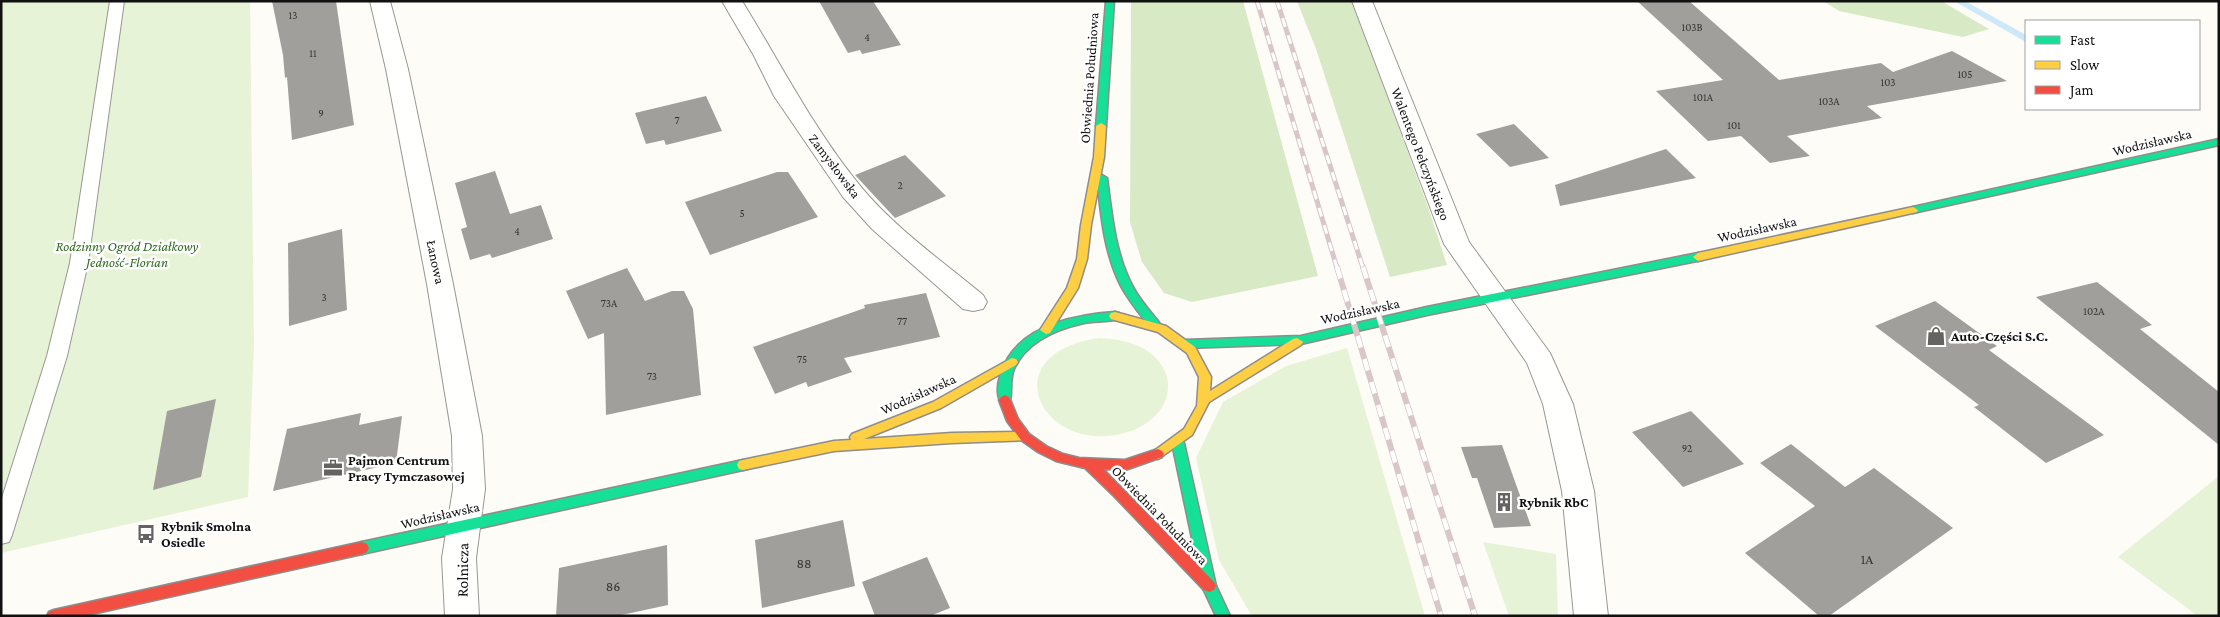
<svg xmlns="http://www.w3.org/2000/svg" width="2220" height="617" viewBox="0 0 2220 617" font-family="'Crimson Pro',serif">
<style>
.green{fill:#e7f3d7}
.forest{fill:#d8eac5}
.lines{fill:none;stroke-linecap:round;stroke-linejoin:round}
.stream{fill:#cde8f7;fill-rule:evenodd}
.building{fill:#a19f9c}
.lane-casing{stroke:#979795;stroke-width:2}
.street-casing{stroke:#979795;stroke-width:2}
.fast-casing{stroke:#8e8d8b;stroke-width:3}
.slow-casing{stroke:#8e8d8b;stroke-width:3}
.jam-casing{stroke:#8e8d8b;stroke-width:3}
.lane{fill:#fffffe;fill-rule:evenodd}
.street{fill:#fffffe;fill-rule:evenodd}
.fast{fill:#16e098;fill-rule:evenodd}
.slow{fill:#ffcf43;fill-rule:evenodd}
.jam{fill:#f24e42;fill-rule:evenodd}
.rail-far1-casing{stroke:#d9c6c7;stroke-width:5}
.rail-casing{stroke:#d9c6c7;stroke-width:6}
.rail-far1{stroke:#fff;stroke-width:3;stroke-dasharray:9;stroke-linecap:butt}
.rail{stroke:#fff;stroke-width:4.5;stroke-dasharray:12;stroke-linecap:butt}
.labels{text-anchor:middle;stroke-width:5;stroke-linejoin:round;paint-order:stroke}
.number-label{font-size:11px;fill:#353434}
.street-label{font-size:14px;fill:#111;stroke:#fff}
.park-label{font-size:14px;font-style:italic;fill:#2f6b1f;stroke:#fff}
.poi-label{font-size:14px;font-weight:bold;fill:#111;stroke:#fff;text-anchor:start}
.near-number-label{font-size:14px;fill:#353434}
.near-street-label{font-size:16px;fill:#111;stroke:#fff}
</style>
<rect width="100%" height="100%" fill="#fdfcf7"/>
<!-- green -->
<path class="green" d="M1,1H250L254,344L248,497L1,553Z
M1099,338C1115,339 1132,341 1146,350C1184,375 1169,418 1131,431C1044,461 988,354 1099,338Z
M1347,348L1425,616H1252L1219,560L1196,458L1223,402L1286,366Z
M2219,476V616H2198L2118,557Z
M1483,542L1556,554L1558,616H1509Z"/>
<!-- forest -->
<path class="forest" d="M1131,1H1243L1318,276L1192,302L1164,293L1142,262L1130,222Z
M1297,1H1352L1428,207L1447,265L1390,277L1316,49Z
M1823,1H1941L1989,29L1963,37L1839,11Z"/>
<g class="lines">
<!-- stream -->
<path class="stream" d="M1954,1H1965L2026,35V42Z"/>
</g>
<!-- building -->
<path class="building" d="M272,1H336L354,125L292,140L287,77L285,78L283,55Z
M819,1H873L901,45L862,54L860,50L848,53Z
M1637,1H1689L1779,80L1881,63L1893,72L1952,51L2007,81L1867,106L1882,118L1787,136L1810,156L1770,163L1741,136L1708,141L1656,91L1723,80Z
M706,96L722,131L666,145L664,140L646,144L635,113Z
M1514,124L1549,158L1510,167L1476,134Z
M1666,149L1696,178L1560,206L1555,185Z
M905,155L946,196L895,218L855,175Z
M495,171L510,214L541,205L553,239L492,258L490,254L470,260L461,229L467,227L455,183Z
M777,172H788L818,217L710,255L685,202Z
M342,229L347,310L289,326L288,243Z
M627,268L645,301L672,291H684L693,309L701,395L606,415L604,333L588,339L566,291Z
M2097,282L2152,325L2140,329L2219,392V445L2036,297Z
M926,293L940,337L844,358L852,372L808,387L806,382L775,394L753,347L865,308L864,305Z
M1935,301L1997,346L1989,350L2104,435L2046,463L1974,407L1979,405L1875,326Z
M216,399L201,477L153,490L167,411Z
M1691,411L1744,464L1683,487L1632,432Z
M361,413L359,425L402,416L396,463L273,491L287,429Z
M1791,444L1845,487L1874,468L1953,528L1829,616H1819L1745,553L1815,506L1760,463Z
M1502,445L1513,476L1531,526L1494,528L1477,478H1472L1461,447Z
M843,520L855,586L762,608L755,540Z
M667,545L668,605L617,616H556L559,568Z
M927,557L950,608L930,616H875L862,582Z"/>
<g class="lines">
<!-- lane casing -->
<g class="lane-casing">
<path id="lane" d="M110,1H124L88,263L67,356L12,535L9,542L1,544V501L47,356L70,263Z"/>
</g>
<!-- street casing -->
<g class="street-casing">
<path id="street" d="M370,1H390L408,69L453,284L482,436L485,489L476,558L479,616H445L442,558L453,489L452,436L427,284L386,69Z
M722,1H742C781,64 814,130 861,187C895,228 942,261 983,295L987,302L983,309L973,311L963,309L872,229L843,197L774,96L753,54Z
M1352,1H1372L1469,242L1550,353L1573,404L1594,491L1608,616H1574L1562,491L1543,404L1527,363L1444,244Z"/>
</g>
<!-- fast casing -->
<g class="fast-casing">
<path id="fast" d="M1106,1H1114L1106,126L1101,129L1096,126Z
M2219,139V145L1913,213L1908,210L1913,207Z
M1102,175L1107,178C1112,215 1115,254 1133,287C1139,299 1149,310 1158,321L1160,324L1158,327H1150C1140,314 1129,301 1121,286C1104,253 1101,215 1097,178Z
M1698,253L1702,254L1703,257L1702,260L1427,315L1301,344L1185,348L1179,344L1185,340L1301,336L1427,307Z
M1115,312L1119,313L1121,316L1119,319C1108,322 1095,321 1084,323C1057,329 1026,342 1014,369C1009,380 1013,396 1009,403H1001C996,394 998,382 1001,373C1016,326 1072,315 1115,312Z
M1178,438L1182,440L1184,443L1216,586L1230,616H1216L1202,586L1172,443L1174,440Z
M743,460L747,461L749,465L747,469L743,470L362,554L357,552L355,548L357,544L362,542Z"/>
</g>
<!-- slow casing -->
<g class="slow-casing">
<path id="slow" d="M1101,123L1106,126L1104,157L1091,225L1087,259L1078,288L1050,333L1046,334L1040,330L1067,288L1077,259L1081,225L1094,157L1096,126Z
M1913,207L1918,210L1917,212L1698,261L1693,257L1698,253Z
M1115,312L1166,326L1195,347L1211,377L1210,391L1293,339L1297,338L1303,342L1301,345L1209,402L1192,435L1158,459L1154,457L1152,454L1154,451L1184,429L1197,406L1199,377L1187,353L1158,332L1111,319L1109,316L1111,313Z
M1012,358L1016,359L1018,362L1016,365L941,408L864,439L952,433L1025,432L1029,434L1031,437L1029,440L952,443L834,451L743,470L739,469L737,465L739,461L743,460L834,441L851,440L850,437L852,434L933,402Z"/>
</g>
<!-- jam casing -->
<g class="jam-casing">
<path id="jam" d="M1005,395L1009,397L1018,419L1029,434L1046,446L1063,454L1079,458L1125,460L1158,449L1162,451L1164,454L1162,457L1125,470L1103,469L1214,582L1216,586L1214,590L1209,592L1204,590L1115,497L1085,468L1056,461L1038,452L1021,440L1007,421L999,400L1001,397Z
M362,542L367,544L369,548L367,552L362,554L83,616H47L49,612L54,610Z"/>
</g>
<!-- lane -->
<use href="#lane" class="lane"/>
<!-- street -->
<use href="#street" class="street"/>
<!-- fast -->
<use href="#fast" class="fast"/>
<!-- slow -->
<use href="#slow" class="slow"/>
<!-- jam -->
<use href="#jam" class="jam"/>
<!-- rail-far1 casing -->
<g class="rail-far1-casing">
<path id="rail-far1" d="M1257,1L1337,268
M1277,1L1363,268"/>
</g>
<!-- rail casing -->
<g class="rail-casing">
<path id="rail" d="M1337,267L1441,616
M1363,267L1475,616"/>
</g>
<!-- rail-far1 -->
<use href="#rail-far1" class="rail-far1"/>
<!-- rail -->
<use href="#rail" class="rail"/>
</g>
<!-- icons -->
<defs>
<g id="shop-bare" transform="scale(1.5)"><path d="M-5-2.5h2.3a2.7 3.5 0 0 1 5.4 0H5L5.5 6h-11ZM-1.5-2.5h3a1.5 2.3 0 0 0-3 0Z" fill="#646362" stroke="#fff" stroke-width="2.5" paint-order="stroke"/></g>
<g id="office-bare" transform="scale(1.5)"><path d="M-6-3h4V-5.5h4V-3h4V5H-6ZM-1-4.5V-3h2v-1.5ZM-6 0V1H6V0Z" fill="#646362" stroke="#fff" stroke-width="2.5" paint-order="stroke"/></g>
<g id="building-bare" transform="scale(1.5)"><path d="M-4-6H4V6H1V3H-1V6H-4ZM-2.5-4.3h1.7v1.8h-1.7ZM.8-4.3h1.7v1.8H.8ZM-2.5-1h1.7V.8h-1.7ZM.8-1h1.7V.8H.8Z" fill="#646362" stroke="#fff" stroke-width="2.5" paint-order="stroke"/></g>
<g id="bus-bare" transform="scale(1.5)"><path d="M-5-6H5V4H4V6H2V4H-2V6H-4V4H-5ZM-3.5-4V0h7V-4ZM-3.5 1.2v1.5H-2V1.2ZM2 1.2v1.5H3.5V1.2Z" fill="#646362" stroke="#fff" stroke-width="2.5" paint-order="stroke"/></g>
</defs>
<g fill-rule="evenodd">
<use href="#shop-bare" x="1936" y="336"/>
<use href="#office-bare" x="333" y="468"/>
<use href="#building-bare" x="1504" y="502"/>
<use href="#bus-bare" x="146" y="534"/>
</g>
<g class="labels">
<!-- number labels -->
<g class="number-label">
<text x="293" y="19">13</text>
<text x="1692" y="31">103B</text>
<text x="867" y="41">4</text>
<text x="313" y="57">11</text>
<text x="1965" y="78">105</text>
<text x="1888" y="86">103</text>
<text x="1703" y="101">101A</text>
<text x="1829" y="105">103A</text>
<text x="321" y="117">9</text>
<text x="677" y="124">7</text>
<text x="1734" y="129">101</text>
<text x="900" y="189">2</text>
<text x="742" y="217">5</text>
<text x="517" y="235">4</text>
<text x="324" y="301">3</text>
<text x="609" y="307">73A</text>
<text x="2094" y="315">102A</text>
<text x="902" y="325">77</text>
<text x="802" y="363">75</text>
<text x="652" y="380">73</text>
<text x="1687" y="452">92</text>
</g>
<!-- street labels -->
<g class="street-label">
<text transform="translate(1089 78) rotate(-86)" y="5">Obwiednia Południowa</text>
<text transform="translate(2152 142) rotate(-13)" y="5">Wodzisławska</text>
<text transform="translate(1421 154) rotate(69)" y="5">Walentego Pełczyńskiego</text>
<text transform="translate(835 166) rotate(53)" y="5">Zamysłowska</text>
<text transform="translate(1757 229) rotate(-12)" y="5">Wodzisławska</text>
<text transform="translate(436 262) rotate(78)" y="5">Łanowa</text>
<text transform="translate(1360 311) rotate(-12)" y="5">Wodzisławska</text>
<text transform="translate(918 394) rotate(-24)" y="5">Wodzisławska</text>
<text transform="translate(440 515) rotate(-13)" y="5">Wodzisławska</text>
<text transform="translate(1160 515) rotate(46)" y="5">Obwiednia Południowa</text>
</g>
<!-- park labels -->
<g class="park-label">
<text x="127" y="251">Rodzinny Ogród Działkowy<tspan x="127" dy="16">Jedność-Florian</tspan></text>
</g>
<!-- poi labels -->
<g class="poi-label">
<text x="1951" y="341">Auto-Części S.C.</text>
<text x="348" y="465">Pajmon Centrum<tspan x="348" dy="16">Pracy Tymczasowej</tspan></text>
<text x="1519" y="507">Rybnik RbC</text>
<text x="161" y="531">Rybnik Smolna<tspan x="161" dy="16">Osiedle</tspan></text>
</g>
<!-- near-number labels -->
<g class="near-number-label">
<text x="1867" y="564">1A</text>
<text x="804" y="568">88</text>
<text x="613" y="591">86</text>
</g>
<!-- near-street labels -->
<g class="near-street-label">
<text transform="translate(462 570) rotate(-89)" y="6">Rolnicza</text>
</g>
</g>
<!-- border -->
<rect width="2220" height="617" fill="none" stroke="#111111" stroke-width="5"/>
<!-- legend -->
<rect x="2025" y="20" width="175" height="90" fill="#ffffff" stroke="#a0a0a0"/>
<rect x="2035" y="36" width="25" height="8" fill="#16e098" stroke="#a0a0a0"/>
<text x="2070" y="45" font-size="15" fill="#111111">Fast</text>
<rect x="2035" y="61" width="25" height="8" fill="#ffcf43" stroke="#a0a0a0"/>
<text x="2070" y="70" font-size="15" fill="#111111">Slow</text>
<rect x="2035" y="86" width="25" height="8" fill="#f24e42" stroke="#a0a0a0"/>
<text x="2070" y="95" font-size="15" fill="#111111">Jam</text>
</svg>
